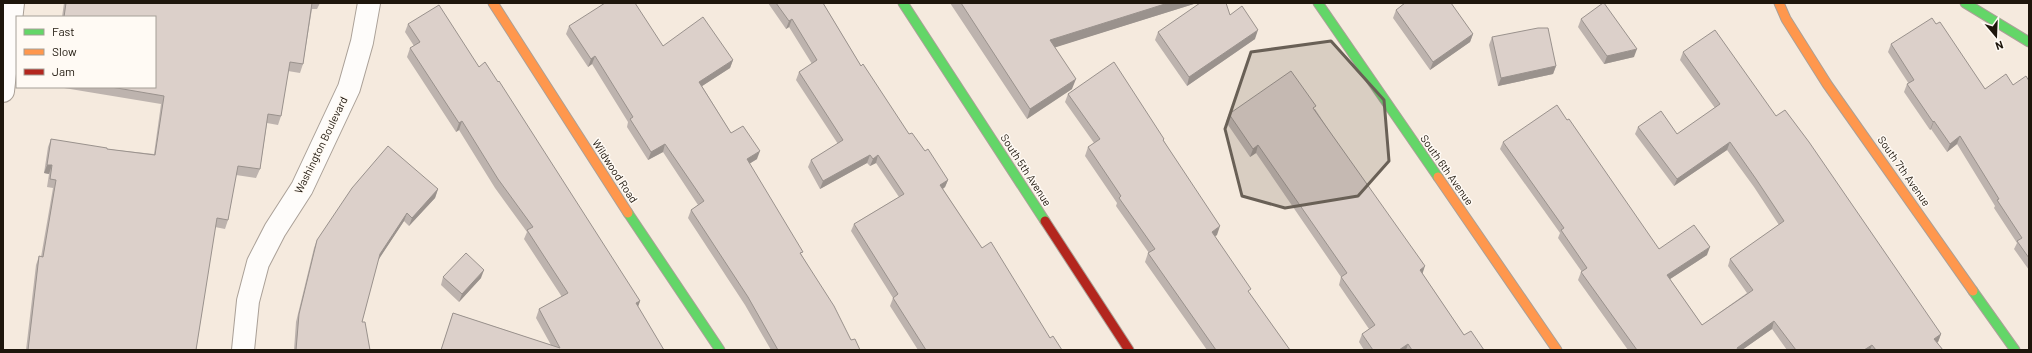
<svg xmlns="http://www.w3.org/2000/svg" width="2032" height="353" viewBox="0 0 2032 353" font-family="Barlow,sans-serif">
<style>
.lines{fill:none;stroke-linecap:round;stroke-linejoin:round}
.street-casing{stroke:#aaa097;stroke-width:24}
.fast-casing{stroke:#aaa097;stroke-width:11}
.slow-casing{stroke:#aaa097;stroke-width:11}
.jam-casing{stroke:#aaa097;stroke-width:11}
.street{stroke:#fefcfa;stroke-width:22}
.fast{stroke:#63d668;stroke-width:9}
.slow{stroke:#ff974d;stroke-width:9}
.jam{stroke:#b3261e;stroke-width:9}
.wall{fill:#bdb3ae}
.shaded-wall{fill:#9a928d}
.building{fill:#dcd0ca;stroke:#9a928d}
.marked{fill:#696056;fill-opacity:0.2;stroke:#696056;stroke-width:3;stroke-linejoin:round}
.labels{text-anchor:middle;stroke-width:3;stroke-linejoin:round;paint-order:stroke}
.street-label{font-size:11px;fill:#1e160c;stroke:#fffaf4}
</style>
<rect width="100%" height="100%" fill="#f5eade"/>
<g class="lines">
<!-- street casing -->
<g class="street-casing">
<path id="street" d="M3,91L13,3
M243,350L248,301L258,263L275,230L302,188L349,88L362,42L369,3"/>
</g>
<!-- fast casing -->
<g class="fast-casing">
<path id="fast" d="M903,3L1045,221
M1318,3L1438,177
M1965,3L2029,42
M628,213L720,350
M1973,291L2015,350"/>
</g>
<!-- slow casing -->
<g class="slow-casing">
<path id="slow" d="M493,3L628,213
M1779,3L1786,19L1827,84L1973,291
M1438,177L1557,350"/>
</g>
<!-- jam casing -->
<g class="jam-casing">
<path id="jam" d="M1045,221L1129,350"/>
</g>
<!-- street -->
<use href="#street" class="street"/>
<!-- fast -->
<use href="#fast" class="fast"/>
<!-- slow -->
<use href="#slow" class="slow"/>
<!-- jam -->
<use href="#jam" class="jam"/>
</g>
<!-- wall -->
<path class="wall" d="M64,3H320L317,9H312L303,64L300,73L288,71L281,116L278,125L267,123L260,169L256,178L236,175L228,220L225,229L215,227L196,350H26L36,265L39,256L41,257L53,188L47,187L49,174L44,173L48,147L51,139L107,149L154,154L161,104L58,87H155V17H62Z
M768,3H823L861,66L909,134L925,151L948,180L945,187L943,189L982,248L1050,338L1062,350H918L890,306L893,298L851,231L854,224L899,197L876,163L870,166L867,163L820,189L808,167L811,160L838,144L796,80L799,72L812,64L789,27L786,29Z
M950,3H1197L1055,47L1072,89L1027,119Z
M1396,10L1473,34L1470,42L1430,70L1393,18Z
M1230,15L1255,39L1187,86L1155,40L1158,32Z
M1581,19L1634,57L1604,64L1578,27Z
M408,24L479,67L640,301L638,307L664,350H441L453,313L551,345L536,318L539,309L562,297L524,239L527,232L495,188L459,130L456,132L407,57L410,48L414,46L405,32Z
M1936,24L1985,89L2013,85L2029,81V270L2014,249L2017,243L1994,208L1995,206L1957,144L1947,152L1931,129L1930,130L1904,92L1907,84H1909L1888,52L1891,44Z
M569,26L733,60L730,68L702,86L731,133L757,159L749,164L851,340L860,350H771L745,305L688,218L691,210L698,205L663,152L648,160L627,127L628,122L592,64L588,67L566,34Z
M1492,37L1556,66L1553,74L1498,86L1489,45Z
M1683,52L1776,116L1941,334L1938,342H1937L1943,350H1787L1772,329L1742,350H1628L1578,280L1581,272H1582L1558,238L1560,233L1500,149L1503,142L1659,249L1707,255L1670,279L1702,325L1747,293L1728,266L1730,259L1779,225L1754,187L1727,150L1674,186L1635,134L1638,127L1677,134L1715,108L1680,60Z
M1068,94L1164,141L1217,235L1215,236L1249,293L1290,350H1207L1145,262L1148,253H1149L1116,206L1117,203L1085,156L1088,147L1094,143L1065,102Z
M1315,109L1422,273L1464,335L1484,350H1364L1359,342L1362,334L1369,329L1339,285L1341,277L1256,153L1250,157L1226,122L1229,114Z
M438,189L435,198L409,226L404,221L378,260L362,322L370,350H294L296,322L314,248L317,240Z
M443,277L481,278L459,302L441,285Z"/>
<!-- shaded-wall -->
<path class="shaded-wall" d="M1168,3H1197L1047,50L1050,40Z
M792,19L789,27L786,29L789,21Z
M1258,30L1255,39L1187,86L1189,77Z
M1473,34L1470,42L1430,70L1433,62Z
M1637,49L1634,57L1604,64L1607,56Z
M595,56L592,64L588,67L591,59Z
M733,60L730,68L696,90L699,82Z
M1556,66L1553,74L1498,86L1501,78Z
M1076,79L1072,89L1027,119L1030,109Z
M462,121L459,130L456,132L459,123Z
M1934,121L1931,129L1930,130L1933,122Z
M1960,136L1957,144L1947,152L1950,144Z
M1730,142L1727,150L1674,186L1677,179Z
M665,144L663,152L648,160L651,152Z
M1258,145L1256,153L1250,157L1253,149Z
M760,151L757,159L744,167L747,159Z
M870,155L867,163L820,189L823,181Z
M878,155L876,163L870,166L873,159Z
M47,165H52L49,174L44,173Z
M948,180L945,187L938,192L940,185Z
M438,189L435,198L409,226L412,218Z
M407,213L404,221L377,262L380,254Z
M1220,226L1217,235L1209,240L1212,232Z
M1710,247L1707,255L1664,283L1667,275Z
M1425,266L1422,275L1420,270Z
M484,270L481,278L459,302L462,294Z
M640,301L637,309L636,303Z
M1774,321L1772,329L1742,350H1736L1737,348Z
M1941,334L1938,342L1932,346L1934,339Z
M1408,344L1406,350H1399Z
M1872,345L1870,350H1864Z"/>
<!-- building -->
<path class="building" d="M66,3H312L303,64L290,62L281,116L268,114L260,169L238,166L228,220L217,218L196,350H28L39,256L43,257L56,180L50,179L52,165H47L51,139L107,148V149L155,155L164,96L111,87H155V17H64Z
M605,3H635L663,46L703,17L733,60L699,82L731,133L743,126L760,151L747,159L803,252L800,253L834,306L851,340L855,339L860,350H778L748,297L691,210L704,201L665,144L651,152L630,119L633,117L595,56L591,59L569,26Z
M776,3H823L861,66L863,64L909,134L912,133L925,151L928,149L948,180L940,185L982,248L991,242L1050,338L1053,336L1062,350H926L893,298L898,294L854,224L904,194L878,155L873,159L870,155L823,181L811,160L843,140L799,72L817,60L792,19L789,21Z
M961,3H1168L1050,40L1076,79L1030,109Z
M1200,3H1226L1230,15L1242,6L1258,30L1189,77L1158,32Z
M1405,3H1451L1473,34L1433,62L1396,10Z
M1603,3H1604L1637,49L1607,56L1581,19Z
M439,5L479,67L485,62L498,82L499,81L640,301L636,303L664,350H441L453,313L560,348L539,309L568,293L527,230L533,227L498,179L462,121L459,123L410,48L420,42L408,24Z
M1932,18L1936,24L1940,22L1985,89L2006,74L2013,85L2026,76L2029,81V258L2017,241L2022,238L1997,200L1999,199L1960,136L1950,144L1934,121L1933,122L1907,84L1914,80L1891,44Z
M1538,28H1548L1556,66L1501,78L1492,37Z
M1715,30L1776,116L1785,110L1809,142L1941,334L1934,339L1943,350H1876L1872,345L1864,350H1796L1774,321L1737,348L1738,350H1637L1581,272L1587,268L1561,230L1564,228L1503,142L1557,105L1567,120L1569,119L1659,249L1694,225L1710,247L1667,275L1702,325L1753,290L1730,259L1784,221L1756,179L1730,142L1677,179L1638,127L1661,111L1677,134L1720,104L1683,52Z
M1114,62L1164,139L1163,140L1220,226L1212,232L1251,289L1248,291L1290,350H1216L1148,253L1155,249L1119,198L1121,196L1088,147L1100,139L1068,94Z
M1291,71L1316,106L1313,108L1425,266L1420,270L1464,335L1471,331L1484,350H1412L1408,344L1399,350H1373L1362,334L1375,325L1341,277L1347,273L1258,145L1253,149L1229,114Z
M388,146L438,189L412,218L407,213L380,254L362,322H365L370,350H296L299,314L317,240L352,188Z
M466,253L484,270L462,294L443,277Z"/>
<!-- marked area -->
<path class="marked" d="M1331,41L1384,100L1389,161L1358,196L1285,208L1242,196L1225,129L1251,52Z"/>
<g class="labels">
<!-- street labels -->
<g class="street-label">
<text transform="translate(321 145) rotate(-64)" y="4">Washington Boulevard</text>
<text transform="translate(1026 170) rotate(57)" y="4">South 5th Avenue</text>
<text transform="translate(1447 170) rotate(55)" y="4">South 6th Avenue</text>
<text transform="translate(615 171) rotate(57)" y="4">Wildwood Road</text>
<text transform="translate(1904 171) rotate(55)" y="4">South 7th Avenue</text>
</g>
</g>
<!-- border -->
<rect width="2032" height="353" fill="none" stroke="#1e160c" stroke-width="8"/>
<!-- legend -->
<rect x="16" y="16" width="140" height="72" fill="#fffaf4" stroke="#a59f97"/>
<rect x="24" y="29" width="20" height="6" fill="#63d668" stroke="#a59f97"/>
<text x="52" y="36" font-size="12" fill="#1e160c">Fast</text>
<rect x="24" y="49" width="20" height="6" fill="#ff974d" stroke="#a59f97"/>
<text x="52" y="56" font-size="12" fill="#1e160c">Slow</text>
<rect x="24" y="69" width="20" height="6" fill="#b3261e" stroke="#a59f97"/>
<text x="52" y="76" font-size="12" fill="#1e160c">Jam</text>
<!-- north arrow -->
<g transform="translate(1996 36) rotate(161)" stroke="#fffaf4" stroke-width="3" paint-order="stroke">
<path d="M0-3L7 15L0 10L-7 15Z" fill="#1e160c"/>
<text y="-6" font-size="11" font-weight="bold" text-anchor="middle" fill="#1e160c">N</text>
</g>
</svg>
